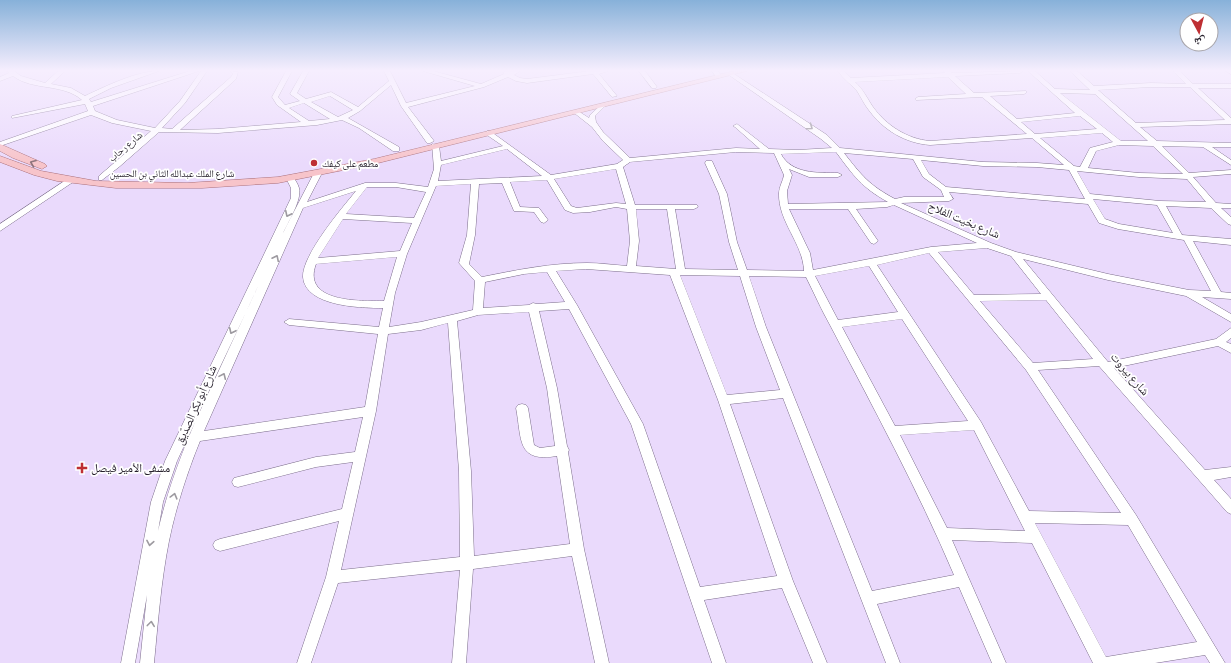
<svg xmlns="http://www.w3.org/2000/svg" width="1231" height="663" viewBox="0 0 1231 663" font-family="'Asap Condensed','Noto Naskh Arabic',sans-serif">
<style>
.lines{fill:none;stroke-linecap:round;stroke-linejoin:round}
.minor-casing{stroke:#7c6e8b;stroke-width:1}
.major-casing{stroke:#aa707b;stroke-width:1}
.minor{fill:#fff;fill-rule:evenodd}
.major{fill:#f7c4ca;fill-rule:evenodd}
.oneway{stroke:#9d9aa0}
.oneway2{stroke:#8e727a}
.poi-dot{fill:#be2f33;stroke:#fff;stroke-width:1.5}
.labels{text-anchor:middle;stroke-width:3.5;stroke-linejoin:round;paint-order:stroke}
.far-street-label{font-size:10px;fill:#251f2b;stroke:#fff}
.far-poi-label{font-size:10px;fill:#251f2b;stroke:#fff;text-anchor:start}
.street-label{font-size:12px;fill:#251f2b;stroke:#fff}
.poi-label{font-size:12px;fill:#251f2b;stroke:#fff;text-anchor:start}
</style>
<rect width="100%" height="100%" fill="#eadafc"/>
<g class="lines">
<!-- minor casing -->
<g class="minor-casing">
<path id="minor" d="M7,71H14L21,76L45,83L58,71H65L51,84L71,88L85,96C106,86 137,71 159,71L111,88L89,99L91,102L190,71H199L93,106L95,111L117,120L155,128L180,101L201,71H207L185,103L162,128L172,129L231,77L233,74L230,71L238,72L236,79L180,130L218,129L301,122L277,105L272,97L286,71H292L278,97L285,105L300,101L290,94L303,71H309L297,93L306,99L331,92L358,107L389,81L384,71H390L406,103L475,86L423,71H433L481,84L504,74L503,73L506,71H520L514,75L520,78L527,79L590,71H608L599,74L617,96L612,97L593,74L527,83L516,81L508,77L484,87L408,107L434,141L430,143H427L401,106L391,85L360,111L348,118L399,147V151H393L359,128L342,120L317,125L218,133L159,132L119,167L102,180H99V176L151,131L112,123L91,115L0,146V142L88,111L85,104L12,118V116L82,100C63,83 33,91 13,76L0,81V77L9,73ZM330,96L353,110L338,117L311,102ZM304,103L330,119L309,121L289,108Z
M639,71H645L657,87L656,88H652Z
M712,71H718L722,77L717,78Z
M838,71H844L851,78L945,73L944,71H950L952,73L1023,71L1020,73L955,76L974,93L1026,91V93L1024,94L990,96L1017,119L1075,113L1028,71H1035L1055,89L1090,90L1070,71H1077L1094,86L1151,83L1186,84L1173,71H1180L1193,84H1231V88H1198L1231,118V124L1140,127L1157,141L1231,143V147H1212L1231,160V165L1203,147L1162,146L1189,173L1231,170V174L1193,177L1216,203L1231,204V208H1221L1231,217V225L1228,224L1211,208L1166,206L1182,235L1231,239V245L1193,241L1221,292L1231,293V299L1202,297L1231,314V322L1186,296L1108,280L1023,259L1108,362L1216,339L1231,328V338L1226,342L1231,344V353L1218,346L1114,368L1205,470L1231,467V477L1214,480L1231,499V514L1227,512L1099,366L1038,370L1136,515L1225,663H1210L1205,655L1155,663H1093L1032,543L952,540L1006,663H992L959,587L877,604L900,663H886L783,398L730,404L793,581L827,663H813L782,588L704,600L726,663H712L631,424L569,309L539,311L557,388L567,446L569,450L568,452L584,549L609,663H595L572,556L473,569L466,663H452L460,570L338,583L311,663H297L326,577L339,521L220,551L215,549L213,545L215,541L220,539L342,509L353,462L316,467L238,487L234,486L232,482L234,478L238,477L316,457L355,452L363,417L200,441C187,473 176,507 169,541C161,581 158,622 154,663H140L147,595L135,663H121L151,502L165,461L291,198V188L286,178L287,176H293C295,180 298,184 299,188C302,200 288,222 283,233L315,171H318L322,173L307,202L365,183H396L428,187L434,169L432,144L439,146L441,161L503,146L487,135V131H490L551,175L617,164L623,160L603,141L592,127L573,112L578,111L589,118L590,115L602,104L605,106L595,116L596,122L603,132L630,158L736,148L760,149L735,127L733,126L737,124L769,149L798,150L832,148L821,139L729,75L728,74L731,72L827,135L840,148L983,162L1037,163L1064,165L1032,138L930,145C905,143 883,130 868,109C864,104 861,97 857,91C851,84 843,79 838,71ZM948,77L966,94L918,97L915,99L916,100L982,97L1027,134L930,141C907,139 886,125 873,107C867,98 863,89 855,82ZM1151,87H1190L1225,120L1136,123L1098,90ZM1060,93L1095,94L1148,141H1121ZM1080,116L1097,129L1035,134L1021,122ZM1102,133L1113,142L1090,148L1080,167L1074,166L1040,138ZM1119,145L1153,146L1183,174L1139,173L1088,168L1096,151ZM507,149L542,176L438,181L441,165ZM736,152L774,153L784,175C783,181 779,187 779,193C778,222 803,243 804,271L747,270L737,242L727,194L712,161H706L705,163L719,194L729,242L738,270L685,269L675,209H694L698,207L697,205H635L623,167L630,162ZM836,152C854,176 861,187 888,202L788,204L787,191L792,175L789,169L809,177H838L842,175L838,173C818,173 791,174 781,154ZM844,153L913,159L923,177L941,190L944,197H904L895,199C869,185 862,176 844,153ZM921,160L983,166L1037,167L1069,170L1085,199L946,187L929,174ZM616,169L626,204L616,203L577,208L571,206L554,179ZM1077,171L1139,177L1187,179L1206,202L1160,201L1090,194ZM547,180L565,210L573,213L590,212L616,207L627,209L630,241L627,266C614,265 600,263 587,263C551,263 517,270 482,277L469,264L475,235L479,184L502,183L514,211L534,212L541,222L544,223L548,220L539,208L520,207L510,182ZM471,184L467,235L459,263L475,281L473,310L421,322L389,327L395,293L407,254L436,186ZM367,187H396L426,192L414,218L346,214ZM356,191C342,208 302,255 303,277C305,307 363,308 383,308L379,327L289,319L284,322L289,325L378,334L365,407L204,431L303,208ZM949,192L1088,204L1099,223L1118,229L1184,240L1211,291L1189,290L1108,274L1016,252L991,243L901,203L949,201L953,199ZM1093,199L1157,205L1173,233L1119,224L1105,219ZM894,205L977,243L931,247L813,270L810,253L789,209H848L871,243L874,244L878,241L856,209L887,207ZM636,209H667L676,269L636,266L639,241ZM343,219L412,223L400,251L318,258ZM987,248L1011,256L1041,294L974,295L938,252ZM929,253L1026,370L1121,513L1029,511L981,422L877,265ZM397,257L384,301C361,301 301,303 316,264ZM869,266L898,312L838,320L815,276ZM586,269L670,275L718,400L777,576L700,587L643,424L577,305L556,271ZM547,272L565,302L537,304L533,303L529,305L483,308L485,282L524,274ZM680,275L740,276L756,327L780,390L727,395ZM749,276L806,277C814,293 822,311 830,325C873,407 918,490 954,575L872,591L766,327ZM259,284C223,364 178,445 158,531L163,502L177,461ZM1046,300L1093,359L1033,363L980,301ZM529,312L547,388L555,446L540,448L534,445L528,408L526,405L522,404L518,405L516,408C522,439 516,463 557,456L570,544L474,556L471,471L457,321L478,315ZM902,319L968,421L895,426L842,327ZM448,323L459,471L460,557L341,570L376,411L388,334L421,330ZM974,430L1025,531L947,528L900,435ZM1035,523L1128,525L1197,642L1106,657Z
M1226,71H1231V74Z
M69,178H72L76,180L0,231V224Z"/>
</g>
<!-- major casing -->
<g class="major-casing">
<path id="major" d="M734,71H747L374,164L278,183L202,188H116L57,181L34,175L0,162V156L41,171L96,181L187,183L278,177L374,159Z
M0,144L45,164L47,166L42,169L13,158L0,151Z"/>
</g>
<!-- minor -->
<use href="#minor" class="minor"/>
<!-- major -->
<use href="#major" class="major"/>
</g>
<!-- one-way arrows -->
<defs><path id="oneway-chevron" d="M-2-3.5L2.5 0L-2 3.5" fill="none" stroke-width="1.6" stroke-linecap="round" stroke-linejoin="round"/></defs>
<g class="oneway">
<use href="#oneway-chevron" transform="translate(810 127) rotate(35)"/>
<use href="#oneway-chevron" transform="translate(288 214) rotate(116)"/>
<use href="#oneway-chevron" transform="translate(276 258) rotate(-64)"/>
<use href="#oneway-chevron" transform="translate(232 331) rotate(115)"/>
<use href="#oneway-chevron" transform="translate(223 376) rotate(-66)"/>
<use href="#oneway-chevron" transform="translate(174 496) rotate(-75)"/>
<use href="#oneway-chevron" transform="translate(150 543) rotate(100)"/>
<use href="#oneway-chevron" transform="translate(151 624) rotate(-83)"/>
</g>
<use class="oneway2" href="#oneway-chevron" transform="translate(33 163) rotate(-159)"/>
<!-- sky -->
<linearGradient id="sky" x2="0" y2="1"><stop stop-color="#87b1d9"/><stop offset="0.43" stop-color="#f6eefe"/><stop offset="1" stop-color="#f6eefe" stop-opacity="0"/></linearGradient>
<rect width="1231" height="164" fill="url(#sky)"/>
<!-- markers -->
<g class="poi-dot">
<circle cx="314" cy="163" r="4"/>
<path d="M80 462h4v4h4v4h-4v4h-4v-4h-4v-4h4z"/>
</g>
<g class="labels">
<!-- far-street labels -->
<g class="far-street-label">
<text transform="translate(125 146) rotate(-40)" y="4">شارع رحاب</text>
<text x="172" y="177">شارع الملك عبدالله الثاني بن الحسين</text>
</g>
<!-- far-poi labels -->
<g class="far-poi-label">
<text x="322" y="167">مطعم على كيفك</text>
</g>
<!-- street labels -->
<g class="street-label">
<text transform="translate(964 220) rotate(23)" y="4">شارع بخيت الفلاح</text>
<text transform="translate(1130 374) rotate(49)" y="4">شارع بيروت</text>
<text transform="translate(196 405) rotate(-66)" y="4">شارع أبو بكر الصدّيق</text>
</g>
<!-- poi labels -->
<g class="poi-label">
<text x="91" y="472">مشفى الأمير فيصل</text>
</g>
</g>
<!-- north arrow -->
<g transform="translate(1199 32) rotate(173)"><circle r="19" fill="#ffffff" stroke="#a8a5aa"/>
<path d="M0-3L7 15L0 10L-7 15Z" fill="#be2f33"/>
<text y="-6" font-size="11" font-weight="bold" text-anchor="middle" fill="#251f2b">ش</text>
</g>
</svg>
